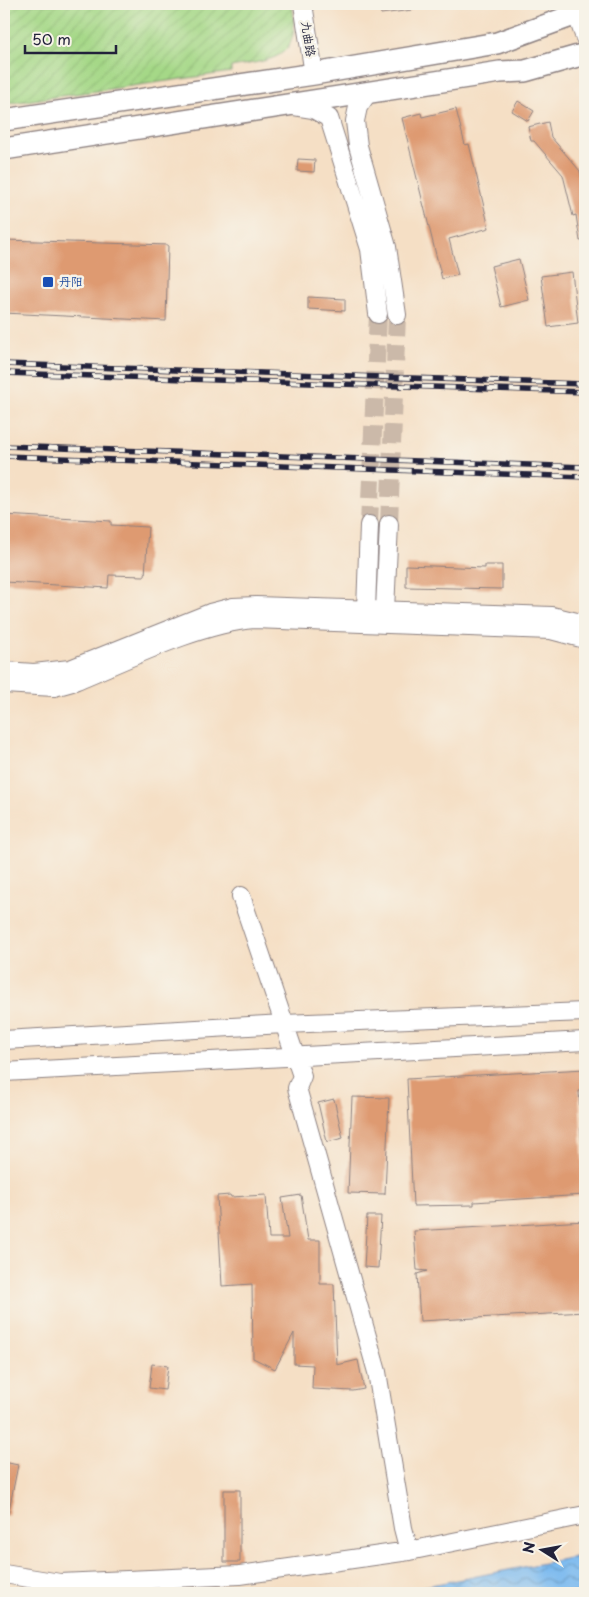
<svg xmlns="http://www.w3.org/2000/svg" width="589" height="1597" viewBox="0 0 589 1597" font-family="'Playpen Sans','LXGW WenKai TC',sans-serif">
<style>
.garden{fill:url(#garden-furrows);stroke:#647d61}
.water{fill:url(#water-waves);stroke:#4e6e95}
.building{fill:#de9a71}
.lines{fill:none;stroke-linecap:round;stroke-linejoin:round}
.minor-tunnel{stroke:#cbb9a9;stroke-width:18;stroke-dasharray:18 9;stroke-linecap:butt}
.minor-casing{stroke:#8c8080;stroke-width:20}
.major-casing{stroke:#8c8080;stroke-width:24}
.minor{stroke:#fff;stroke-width:18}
.major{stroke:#fff;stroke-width:21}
.rail-casing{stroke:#22223b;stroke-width:5.5}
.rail{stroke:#f7f3e8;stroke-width:4;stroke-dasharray:11;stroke-linecap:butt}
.transit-dot{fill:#1a4fb4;stroke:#f7f3e8;stroke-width:2}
.labels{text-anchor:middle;stroke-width:5;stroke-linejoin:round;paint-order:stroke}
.street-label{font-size:12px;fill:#22223b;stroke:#f7f3e8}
.transit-label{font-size:12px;fill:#164399;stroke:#f7f3e8;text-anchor:start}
</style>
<defs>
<pattern id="garden-furrows" width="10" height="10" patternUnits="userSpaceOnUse" patternTransform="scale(1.25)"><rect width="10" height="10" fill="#a5d887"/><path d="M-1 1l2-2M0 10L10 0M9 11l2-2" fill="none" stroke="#8eb975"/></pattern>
<pattern id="water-waves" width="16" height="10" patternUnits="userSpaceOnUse" patternTransform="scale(1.25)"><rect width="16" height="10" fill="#7bbaef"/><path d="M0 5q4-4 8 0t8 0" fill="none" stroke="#6497c3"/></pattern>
</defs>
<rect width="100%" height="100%" fill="#f7f3e8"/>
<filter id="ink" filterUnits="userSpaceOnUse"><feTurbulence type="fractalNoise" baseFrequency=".02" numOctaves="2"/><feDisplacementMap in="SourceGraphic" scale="10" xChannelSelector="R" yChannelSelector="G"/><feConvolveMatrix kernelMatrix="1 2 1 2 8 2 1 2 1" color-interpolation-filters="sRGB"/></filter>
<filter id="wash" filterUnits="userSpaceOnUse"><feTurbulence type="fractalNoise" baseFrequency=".0096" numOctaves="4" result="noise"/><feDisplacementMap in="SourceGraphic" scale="20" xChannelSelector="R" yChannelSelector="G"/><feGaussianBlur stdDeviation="1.12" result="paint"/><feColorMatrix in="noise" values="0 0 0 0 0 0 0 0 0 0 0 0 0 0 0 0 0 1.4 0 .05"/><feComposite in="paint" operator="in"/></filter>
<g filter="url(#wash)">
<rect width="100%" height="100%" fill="#f5dfc5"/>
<!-- garden -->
<path class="garden" d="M4,4H292C301,59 276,59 231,67V72L4,104Z"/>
<!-- water -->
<path class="water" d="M585,1555V1593H390Z"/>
<g id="blocks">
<!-- building -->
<path class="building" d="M379,4H412V10L381,14Z
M518,101L534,111L528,121L512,111Z
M456,109L465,145L469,144L489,228L449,239L458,275L442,279L402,118L421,113L422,117Z
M548,122L551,137L580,171L585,193V240L580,241L576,215L573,216L563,175L534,141H531L528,127Z
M298,159L315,160L314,172L297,171Z
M4,240L168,245L166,321L4,313Z
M519,259L529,300L501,307L491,266Z
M572,272L578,323L548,327L541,276Z
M308,297L345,299V311L308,309Z
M4,515L111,521V525L148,527L145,576L109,575L108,588L4,582Z
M406,565L485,568V565H502V589L406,587Z
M585,1069V1090L579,1091L584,1195L474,1202V1205L413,1206L407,1079Z
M352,1097L389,1098L385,1194L348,1193Z
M334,1099L343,1138L327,1142L318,1103Z
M230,1195L231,1197L266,1195L269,1238H288L282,1198L301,1195L308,1240H320V1284H334L337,1365L358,1360L364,1389L353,1391L312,1389L313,1365L294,1364V1333L275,1369L253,1358L252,1284L222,1286L217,1196Z
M367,1216H381L378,1268L364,1267Z
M585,1221V1312L420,1321L417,1274L427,1271L417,1270L414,1231Z
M152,1364L168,1366L165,1390L149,1388Z
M4,1462L18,1465L8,1515L4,1514Z
M224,1490H240V1562H224Z"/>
</g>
</g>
<g filter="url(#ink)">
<use href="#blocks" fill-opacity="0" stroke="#8c8080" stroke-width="1"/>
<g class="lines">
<!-- minor-tunnel -->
<path class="minor-tunnel" d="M389,524L397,315
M369,525L378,314"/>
<!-- minor casing -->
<g class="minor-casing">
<path id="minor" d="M303,4L314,74
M573,4L585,38
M368,93L358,107L355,121L358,146L387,247L397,315
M294,106L313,109L329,118L370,249L378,314
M369,525L366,610L374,623L385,610L389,524
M4,671L34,673L70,669L210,613L233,607L256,606L552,616L585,624
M4,684L54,687L72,682C126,660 197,624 254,619L551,630L585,639
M241,896L302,1076L297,1088L377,1372L403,1528L409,1551
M4,1040L284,1024L585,1012
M4,1072L585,1041
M4,1574L60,1583L240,1575L409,1551L585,1515"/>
</g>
<!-- major casing -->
<g class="major-casing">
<path id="major" d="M4,120L314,74L497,43L585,11
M4,149L500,72L525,71L585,54"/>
</g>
<!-- minor -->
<use href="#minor" class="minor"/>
<!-- major -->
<use href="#major" class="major"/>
<!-- rail casing -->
<g class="rail-casing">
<path id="rail" d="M4,364L585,384
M4,373L585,392
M4,446L585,467
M4,456L585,477"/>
</g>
<!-- rail -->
<use href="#rail" class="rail"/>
</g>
</g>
<!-- markers -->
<rect class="transit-dot" x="42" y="276" width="12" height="12" rx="2.5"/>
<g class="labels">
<!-- street labels -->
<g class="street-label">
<text transform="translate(308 39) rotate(81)" y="4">九曲路</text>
</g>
<!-- transit labels -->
<g class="transit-label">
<text x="59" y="286">丹阳</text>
</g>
</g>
<!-- margin -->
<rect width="589" height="1597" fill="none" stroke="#f7f3e8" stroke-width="20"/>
<!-- north arrow -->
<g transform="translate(542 1550) rotate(281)" stroke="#f7f3e8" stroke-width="4" paint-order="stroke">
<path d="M0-4L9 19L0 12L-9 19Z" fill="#22223b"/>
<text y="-8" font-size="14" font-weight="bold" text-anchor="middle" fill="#22223b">N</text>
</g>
<!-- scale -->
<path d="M25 45v8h91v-8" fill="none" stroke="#22223b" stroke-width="2.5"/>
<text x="32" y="45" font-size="15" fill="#22223b" stroke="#f7f3e8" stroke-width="4" paint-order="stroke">50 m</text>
</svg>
